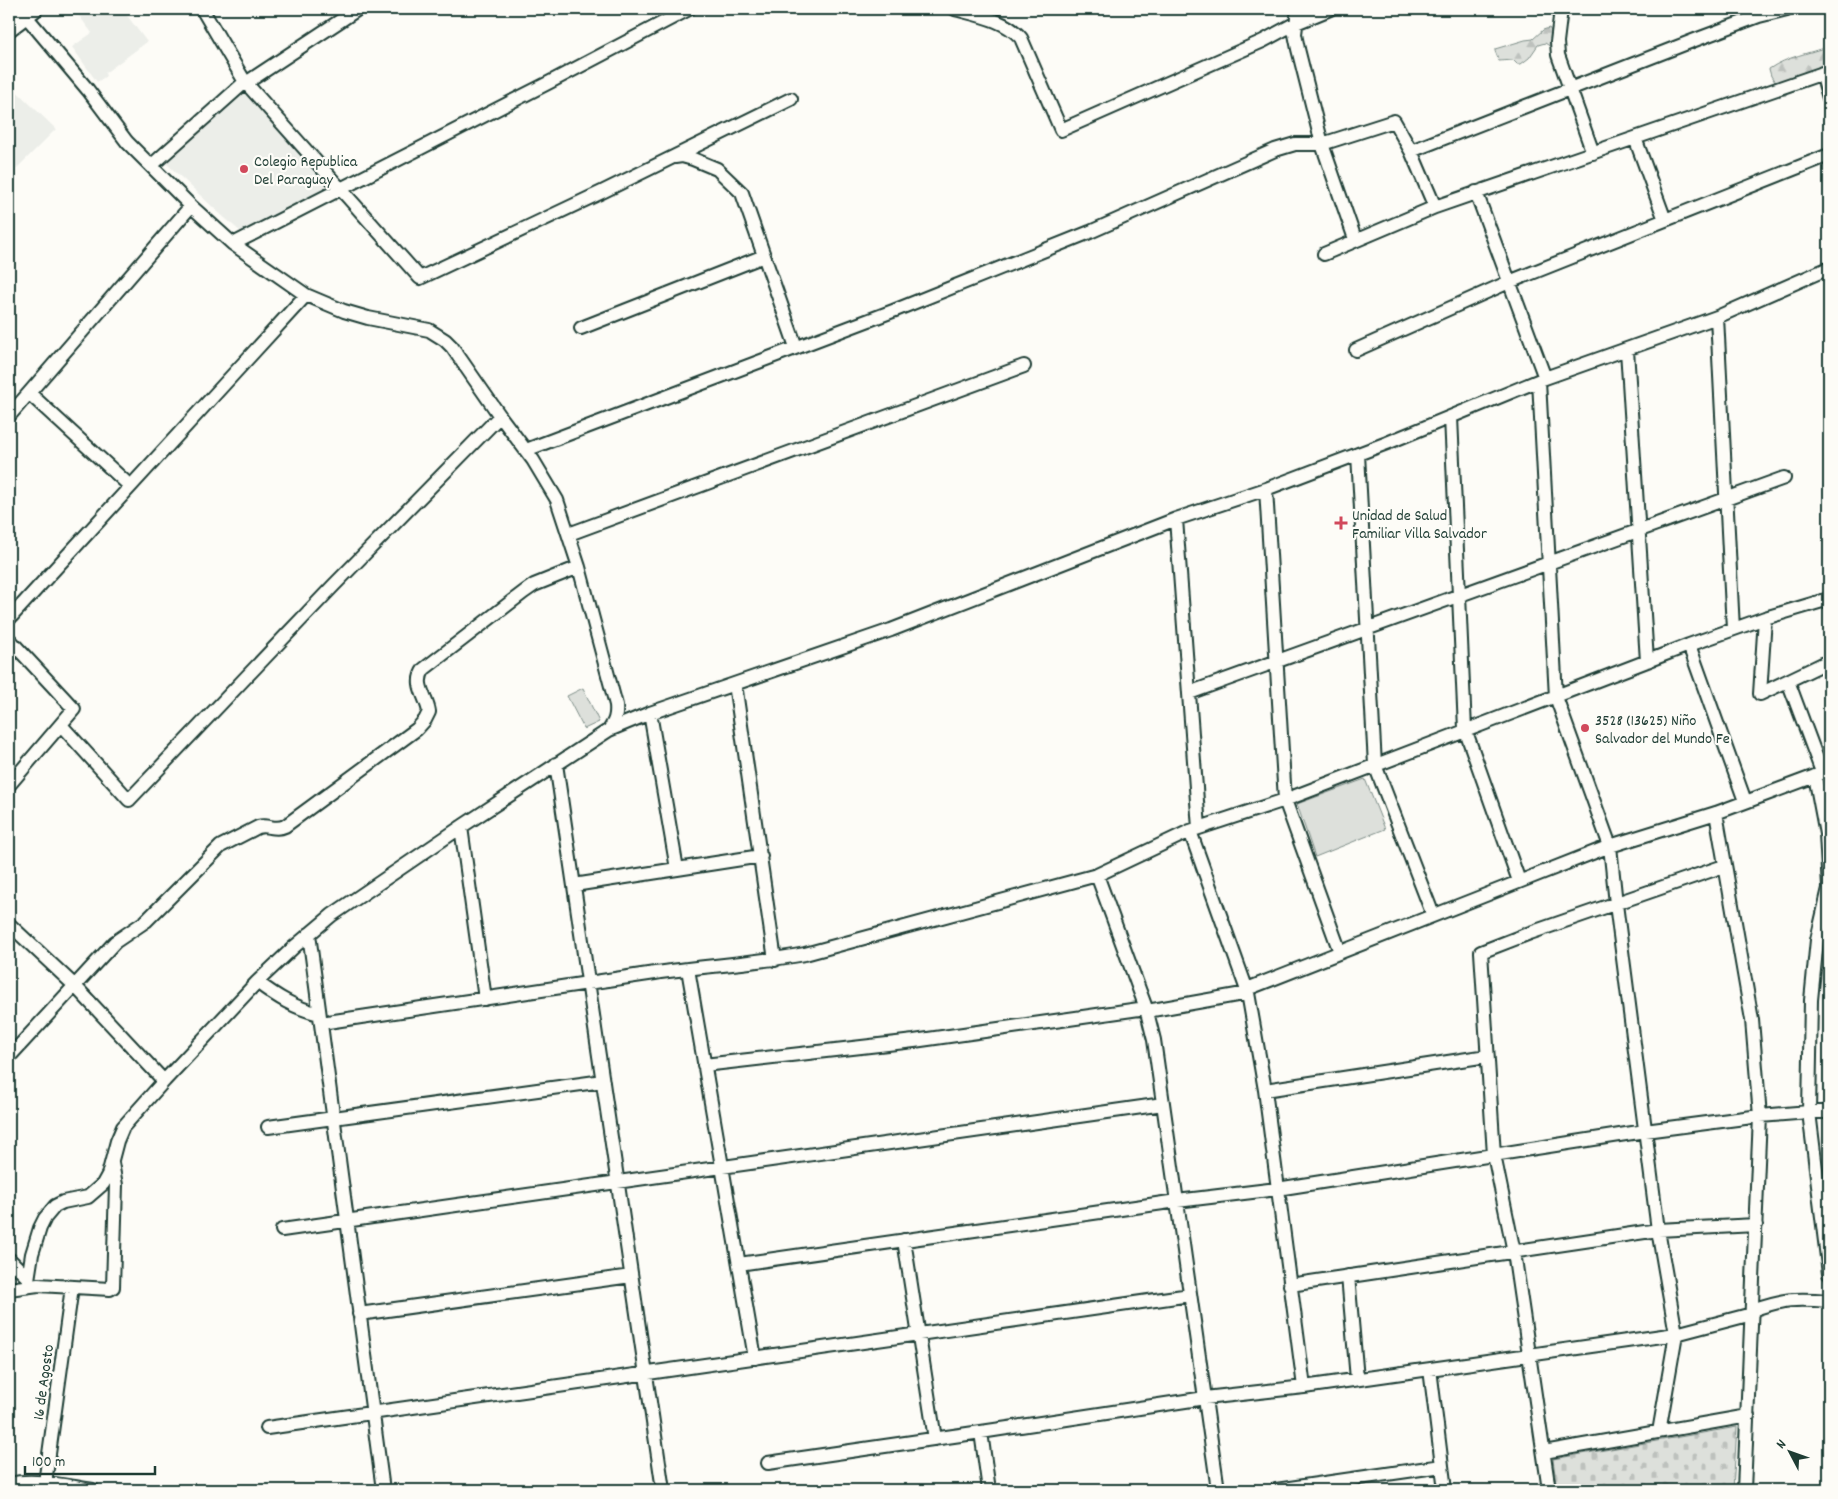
<svg xmlns="http://www.w3.org/2000/svg" width="1838" height="1499" viewBox="0 0 1838 1499" font-family="Dekko,sans-serif">
<style>
.built{fill:#eceee9}
.forest{fill:url(#forest-firs);stroke:#7e8e88}
.cemetery{fill:url(#cemetery-stones);stroke:#7e8e88}
.pitch{fill:#dde0db;stroke:#7e8e88}
.lines{fill:none;stroke-linecap:round;stroke-linejoin:round}
.minor-casing{stroke:#1f3d34;stroke-width:16}
.major-casing{stroke:#1f3d34;stroke-width:20}
.minor{stroke:#fdfcf7;stroke-width:12}
.major{stroke:#fdfcf7;stroke-width:16}
.poi-dot{fill:#d1495b;stroke:#fdfcf7;stroke-width:2}
.labels{text-anchor:middle;stroke-width:4.5;stroke-linejoin:round;paint-order:stroke}
.poi-label{font-size:16px;fill:#1f3d34;stroke:#fdfcf7;text-anchor:start}
.street-label{font-size:16px;fill:#1f3d34;stroke:#fdfcf7}
</style>
<defs>
<pattern id="forest-firs" width="22" height="20" patternUnits="userSpaceOnUse" patternTransform="scale(1.25)"><rect width="22" height="20" fill="#dde0db"/><path d="M5 1l3.5 6h-7zM16 11l3.5 6h-7z" fill="#bdc1bd"/></pattern>
<pattern id="cemetery-stones" width="16" height="16" patternUnits="userSpaceOnUse" patternTransform="scale(1.25)"><rect width="16" height="16" fill="#dde0db"/><path d="M2 7V4a2 2 0 0 1 4 0v3zM10 15v-3a2 2 0 0 1 4 0v3z" fill="#bdc1bd"/></pattern>
</defs>
<rect width="100%" height="100%" fill="#fdfcf7"/>
<filter id="ink" filterUnits="userSpaceOnUse"><feTurbulence type="fractalNoise" baseFrequency=".02" numOctaves="2"/><feDisplacementMap in="SourceGraphic" scale="10" xChannelSelector="R" yChannelSelector="G"/><feConvolveMatrix kernelMatrix="1 2 1 2 8 2 1 2 1" color-interpolation-filters="sRGB"/></filter>
<g filter="url(#ink)">
<!-- built -->
<path class="built" d="M74,9H122L147,42L105,73L106,76L97,82L72,47L92,33Z
M9,84L56,129L9,176Z
M244,93L331,187L242,233L218,212L166,163L195,134Z"/>
<!-- forest -->
<path class="forest" d="M1549,28L1553,34L1551,47L1545,43L1538,45L1529,58L1521,64H1517L1513,60L1499,61L1495,51V49L1525,40L1533,39L1543,30Z
M1829,46V65L1806,74L1792,76L1787,81L1786,95L1779,96L1776,90L1775,82L1771,76L1769,69C1788,56 1808,54 1829,46Z"/>
<!-- cemetery -->
<path class="cemetery" d="M1737,1427L1733,1490H1557L1553,1459Z"/>
<!-- pitch -->
<path class="pitch" d="M583,688L599,722L584,729L567,696Z
M1365,779L1385,829L1315,857L1297,804Z"/>
<g class="lines">
<!-- minor casing -->
<g class="minor-casing">
<path id="minor" d="M18,9L25,15L88,90L127,142L191,206L233,244L306,295L344,311L368,318L429,330L445,340L452,347L500,416L533,460L557,500L579,567L616,705C617,716 615,721 609,730
M202,9L245,82L420,278L604,191L791,99
M955,9C977,15 1006,20 1021,38L1061,130L1263,41L1296,23L1330,9
M1298,9L1295,34L1298,49L1322,144L1355,239
M1561,9L1557,42L1558,55L1593,153
M1822,73L1829,98
M246,83L358,9
M1635,138L1665,220
M1411,151L1695,40L1759,16L1787,9
M675,157L682,156L693,159L717,169L742,193L796,347
M151,166L245,82
M1476,192L1545,378
M233,244L550,82L689,9
M1324,254L1435,207L1829,71
M1717,317L1733,629
M581,328L764,256
M1356,350L1509,282L1829,155
M1627,350L1647,661
M1539,381L1556,697L1610,846L1616,904L1658,1230L1676,1334L1659,1432
M29,393L130,486
M9,416L191,206
M1451,417L1465,729L1519,881
M526,450L893,311L1090,232L1275,150L1295,144H1322L1394,121L1411,151L1435,207
M1358,454L1375,765L1433,915
M1266,489L1285,800L1340,952
M1176,519L1199,828
M569,534L1024,366
M1765,618L1760,694L1829,661
M9,619L306,295
M9,639L74,709L9,785
M1689,645L1745,801
M1788,681L1822,772
M735,684L775,960
M1189,693L1784,478
M650,713L677,869
M61,725L129,800L334,585L500,416
M556,764L663,1490
M1815,776L1826,834L1829,888L1817,940L1811,1000L1809,1112L1829,1274
M1716,813L1752,1020L1760,1116L1744,1490
M461,827L485,999
M1190,831L1248,993L1265,1090L1304,1387
M1097,875L1146,1008L1154,1040L1218,1490
M574,885L761,856
M9,924L75,986L164,1081
M309,934L383,1490
M688,969L755,1358
M257,982C277,997 295,1008 319,1014
M1247,989L1610,846L1716,813L1815,776L1829,769
M1147,1011L1248,993
M321,1023C432,1007 543,989 655,973C705,966 755,963 805,954L1097,875L1190,831L1285,800L1689,645L1765,618L1829,599
M9,1057L115,942L146,921L221,846L258,827C268,824 275,831 285,826L417,729L425,720L429,712C427,697 413,684 424,669L524,592L534,585L579,567
M704,1065L914,1041L1146,1008
M1265,1090L1487,1056
M268,1127L603,1081
M282,1230L1163,1104
M904,1240L935,1439
M9,1259L28,1278
M739,1264L1177,1201L1277,1189L1645,1131L1760,1116L1809,1112H1829
M1348,1276L1357,1379
M1290,1285L1658,1230L1756,1225
M27,1286L32,1254L40,1228L45,1218L55,1206L63,1202L88,1197L103,1184L108,1175L117,1141L123,1127L164,1081L257,982L294,947L332,915L464,825L609,730L650,713L891,630L1176,519L1266,489L1387,443L1545,378L1717,317L1829,268
M9,1289L38,1285L110,1289L113,1287L116,1185L112,1163
M1752,1310C1784,1299 1795,1298 1829,1301
M359,1314L631,1276
M1430,1369L1445,1490
M267,1428L1190,1295
M981,1432L989,1490
M1544,1452L1748,1416
M768,1463L981,1432L1205,1398L1304,1387L1676,1334L1752,1314
M45,1483L72,1287
M9,1484C36,1478 66,1486 93,1490
M1276,1490L1442,1466
M1549,1490L1514,1252L1494,1155L1481,952L1530,933L1724,866"/>
</g>
<!-- major casing -->
<g class="major-casing">
<path id="major" d="M9,28L34,9"/>
</g>
<!-- minor -->
<use href="#minor" class="minor"/>
<!-- major -->
<use href="#major" class="major"/>
</g>
</g>
<!-- markers -->
<g class="poi-dot">
<circle cx="244" cy="169" r="5"/>
<path d="M1338.5 515.5h5v5h5v5h-5v5h-5v-5h-5v-5h5z"/>
<circle cx="1585" cy="728" r="5"/>
</g>
<g class="labels">
<!-- poi labels -->
<g class="poi-label">
<text x="254" y="166">Colegio Republica<tspan x="254" dy="18">Del Paraguay</tspan></text>
<text x="1352" y="520">Unidad de Salud<tspan x="1352" dy="18">Familiar Villa Salvador</tspan></text>
<text x="1595" y="725">3528 (13625) Niño<tspan x="1595" dy="18">Salvador del Mundo Fe</tspan></text>
</g>
<!-- street labels -->
<g class="street-label">
<text transform="translate(42 1382) rotate(-82)" y="6">16 de Agosto</text>
</g>
</g>
<!-- margin -->
<rect width="1838" height="1499" fill="none" stroke="#fdfcf7" stroke-width="30"/>
<rect x="15" y="15" width="1808" height="1469" fill="none" stroke="#1f3d34" stroke-width="2" filter="url(#ink)"/>
<!-- north arrow -->
<g transform="translate(1790 1452) rotate(311)" stroke="#fdfcf7" stroke-width="4" paint-order="stroke">
<path d="M0-4L9 19L0 12L-9 19Z" fill="#1f3d34"/>
<text y="-8" font-size="14" font-weight="bold" text-anchor="middle" fill="#1f3d34">N</text>
</g>
<!-- scale -->
<path d="M25 1466v8h130v-8" fill="none" stroke="#1f3d34" stroke-width="2.5"/>
<text x="32" y="1466" font-size="15" fill="#1f3d34" stroke="#fdfcf7" stroke-width="4" paint-order="stroke">100 m</text>
</svg>
